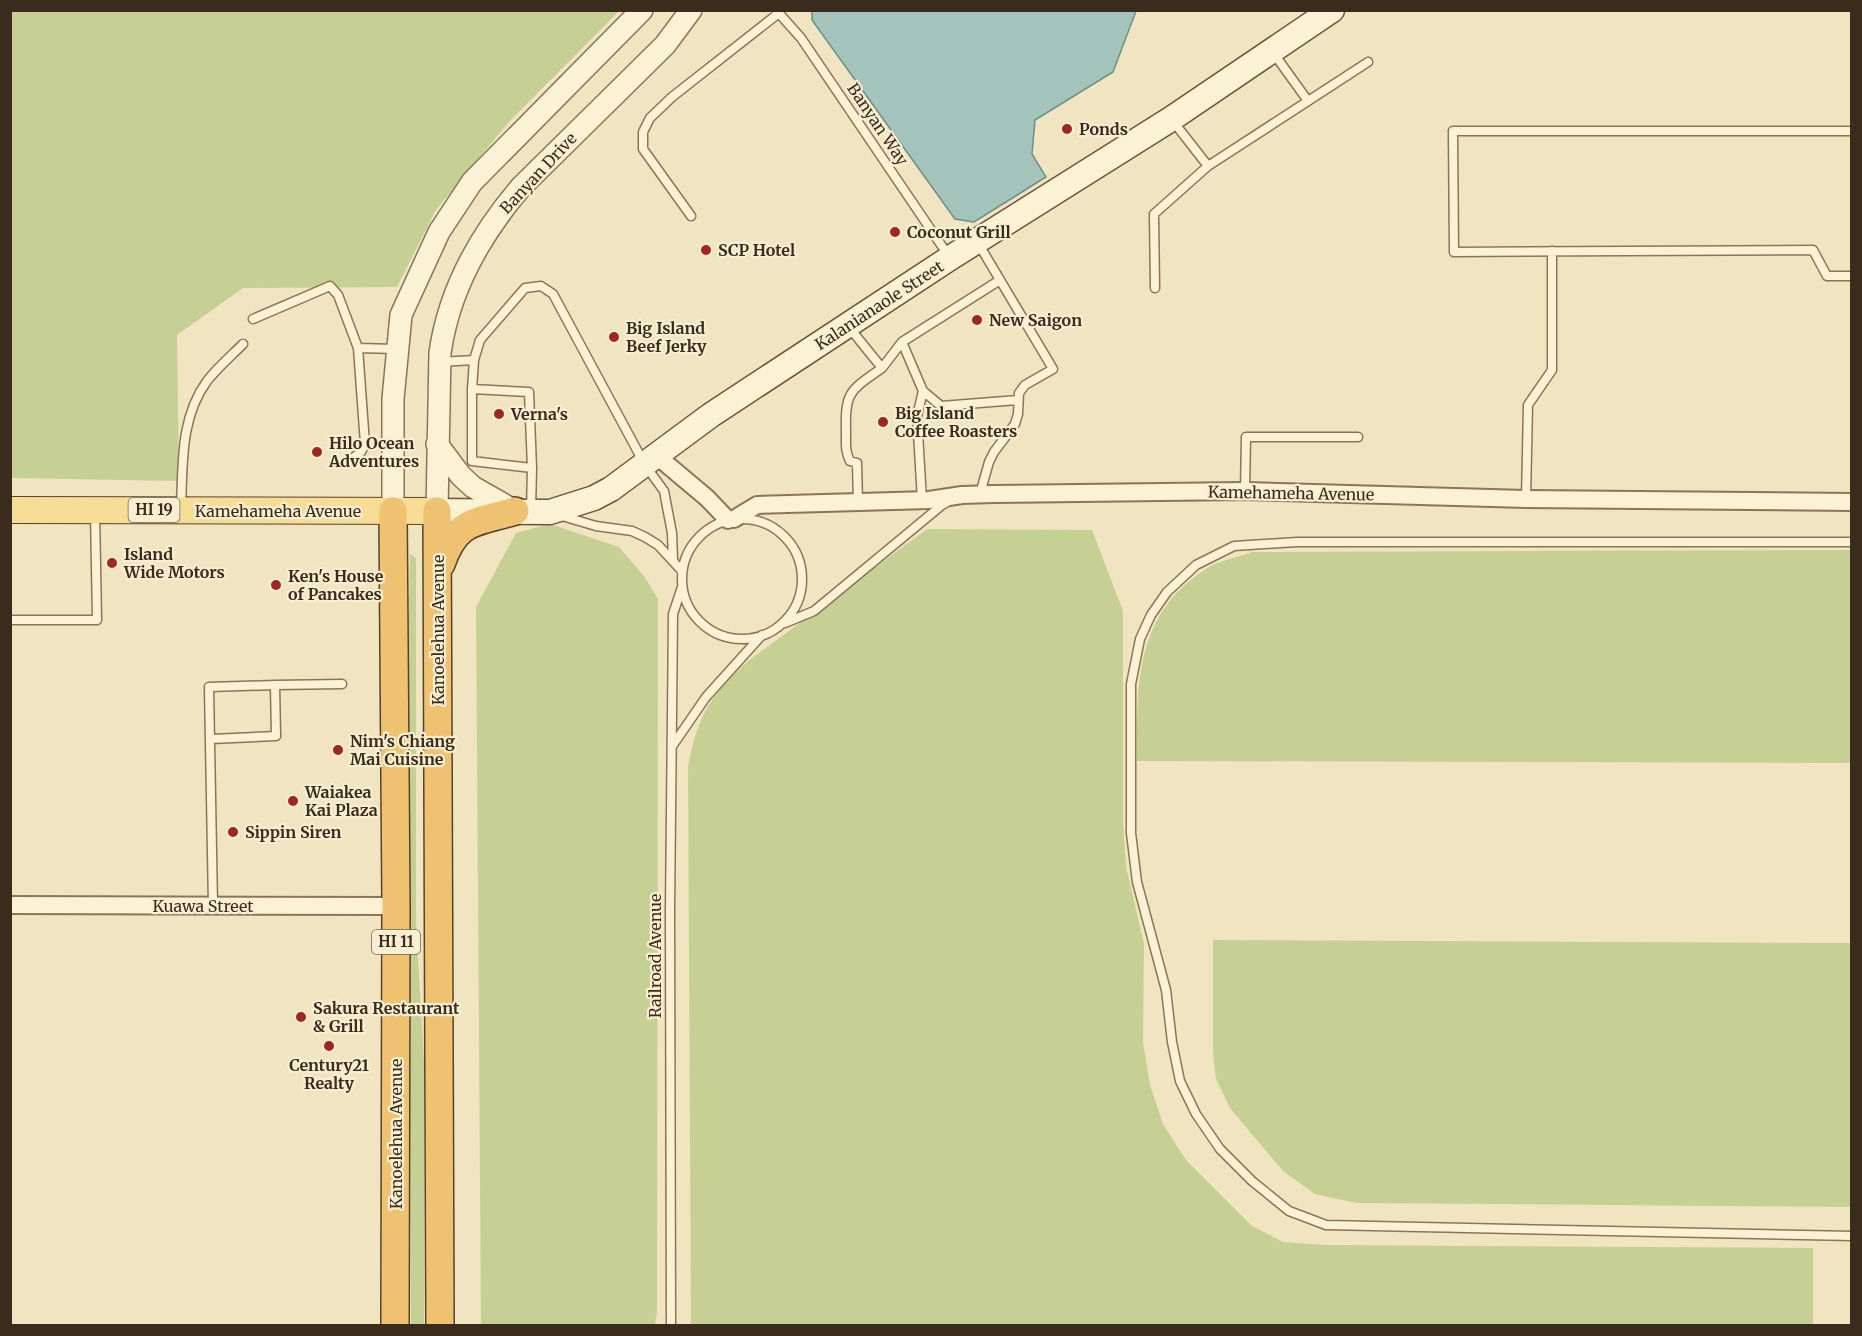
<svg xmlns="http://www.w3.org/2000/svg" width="1862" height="1336" viewBox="0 0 1862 1336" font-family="Merriweather,serif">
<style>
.green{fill:#c7d094}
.water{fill:#a4c3bb;stroke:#6a9289;stroke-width:1.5}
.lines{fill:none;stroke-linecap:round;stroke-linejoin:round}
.service-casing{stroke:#8c7557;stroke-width:11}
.minor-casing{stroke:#8c7557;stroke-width:20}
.tertiary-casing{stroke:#8c7557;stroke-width:24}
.secondary-casing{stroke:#6d553a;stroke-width:27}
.primary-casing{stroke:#59422c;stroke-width:28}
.trunk-casing{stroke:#59422c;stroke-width:30}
.service{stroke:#fbf1d5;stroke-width:8}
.minor{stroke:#fbf1d5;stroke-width:16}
.tertiary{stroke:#fbf1d5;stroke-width:21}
.secondary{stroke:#fbf1d5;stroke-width:24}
.primary{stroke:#f7dc96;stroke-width:26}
.trunk{stroke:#eec270;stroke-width:27}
.poi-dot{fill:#9f2623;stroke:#f8eed1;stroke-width:2}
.labels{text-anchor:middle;stroke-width:4.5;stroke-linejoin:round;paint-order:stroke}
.shield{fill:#f8eed1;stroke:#736652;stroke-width:1.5}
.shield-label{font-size:15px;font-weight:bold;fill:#3a2c1c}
.street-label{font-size:16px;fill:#3a2c1c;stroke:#f8eed1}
.poi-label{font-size:16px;font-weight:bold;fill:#3a2c1c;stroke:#f8eed1;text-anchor:start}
</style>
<rect width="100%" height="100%" fill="#f1e4c1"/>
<!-- green -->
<path class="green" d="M11,11H619L508,123L436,210L397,287L243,288L177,335L179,481L11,478Z
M550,524L619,547L644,576L658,599L657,1312L655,1325H481L476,607L516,533Z
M927,529L1092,530L1123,611V822L1126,866L1144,944L1143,1042L1150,1085L1163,1124L1186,1160L1252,1226L1283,1242L1325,1245L1813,1248V1325L691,1326L688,767C698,715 709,697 748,661Z
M1851,550V763L1137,761C1137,684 1134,613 1209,567C1221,560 1239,557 1253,552Z
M410,554L416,558V922L424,1060V1326L411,1325L408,673Z
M1213,940L1851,943V1207L1356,1203L1315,1194L1283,1171L1230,1108L1216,1079L1213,1054Z"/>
<!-- water -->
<path class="water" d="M812,11V10L1136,11L1113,72L1035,120L1032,154L1046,177L974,222L955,219L812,20Z"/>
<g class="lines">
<!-- service casing -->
<g class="service-casing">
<path id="service" d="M776,10L801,38L948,255
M1272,51L1308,101
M1172,120L1208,166
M1852,131H1453L1454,252L1813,250L1827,276H1852
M691,216L643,149V132L650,118L672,97L779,13
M978,243L1053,369L1025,385L1019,393L1018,414L1015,424L994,452L989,462L980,494
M1000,280L902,342L923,391L941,406L1018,400
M1155,288L1154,214L1208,166L1368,62
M253,319L330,286L338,295L358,348L396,349
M848,326L882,368C849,391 845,392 846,433C846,443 845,452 850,461L857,463L858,502
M474,360L480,340L525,288L541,286L553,294L645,465L664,491L672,533L673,560
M440,362L474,360L472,389V461L532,468L529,392L472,389
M882,368L902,342
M349,461L361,452L365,444L358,348
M1245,491L1246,437H1358
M1526,499L1528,405L1552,370V251
M922,500L917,416L923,391
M181,507C183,464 180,418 207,381C217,368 231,356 243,344
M531,510L532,468
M562,516L596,526L632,531L645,537L658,545L682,571
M682 579a60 60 0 1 1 120 0a60 60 0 1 1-120 0Z
M1852,542H1297L1234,546L1196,565L1167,592L1151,615L1140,639L1131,684V833L1137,882L1166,990L1172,1042L1180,1081L1196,1114L1220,1149L1252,1181L1289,1211L1326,1225L1852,1236
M10,620H97L95,512
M785,623L814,611L942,505L949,501
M275,685L342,684
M211,739L276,736L275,685L209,687L213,906
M673,745L706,697L762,635
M671,1326L670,911L673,614L682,587"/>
</g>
<!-- minor casing -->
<g class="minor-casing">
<path id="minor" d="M657,456L707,498L728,520
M734,519L757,505L929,500L962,495L993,494L1245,491L1526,499L1852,502
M10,905L396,906"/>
</g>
<!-- tertiary casing -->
<g class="tertiary-casing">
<path id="tertiary" d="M437,444L461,476L473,487L515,511
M393,511V399L401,315L439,232L472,182L642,10
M437,511L440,353C449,289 480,235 521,187L665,45L691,10"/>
</g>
<!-- secondary casing -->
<g class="secondary-casing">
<path id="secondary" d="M437,511L550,512L594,498L611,489L711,415L950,258L1171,119L1332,10"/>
</g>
<!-- primary casing -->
<g class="primary-casing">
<path id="primary" d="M10,510L437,511"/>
</g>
<!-- trunk casing -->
<g class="trunk-casing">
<path id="trunk" d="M393,511L396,906L395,1326
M437,511L440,1326
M441,564C456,520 474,523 515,511"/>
</g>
<!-- service -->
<use href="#service" class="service"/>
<!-- minor -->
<use href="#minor" class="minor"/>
<!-- tertiary -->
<use href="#tertiary" class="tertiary"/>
<!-- secondary -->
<use href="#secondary" class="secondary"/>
<!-- primary -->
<use href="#primary" class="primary"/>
<!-- trunk -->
<use href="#trunk" class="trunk"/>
</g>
<!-- markers -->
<g class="poi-dot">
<circle cx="1067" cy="129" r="6"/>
<circle cx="895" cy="232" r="6"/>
<circle cx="706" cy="250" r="6"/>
<circle cx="977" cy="320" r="6"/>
<circle cx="614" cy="337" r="6"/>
<circle cx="499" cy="414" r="6"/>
<circle cx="883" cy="422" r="6"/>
<circle cx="317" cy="452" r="6"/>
<circle cx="112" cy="563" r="6"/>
<circle cx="276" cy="585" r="6"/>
<circle cx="338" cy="750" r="6"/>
<circle cx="293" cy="801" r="6"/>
<circle cx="233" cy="832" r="6"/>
<circle cx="301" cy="1017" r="6"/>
<circle cx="329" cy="1046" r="6"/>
</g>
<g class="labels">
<!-- shield labels -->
<g class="shield">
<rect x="128.5" y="498" width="51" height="24" rx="4.5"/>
<rect x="372" y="930" width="48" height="24" rx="4.5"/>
</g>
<g class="shield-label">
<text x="154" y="515">HI 19</text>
<text x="396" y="947">HI 11</text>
</g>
<!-- street labels -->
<g class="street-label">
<text transform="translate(878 124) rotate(56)" y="6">Banyan Way</text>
<text transform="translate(538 173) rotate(-47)" y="6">Banyan Drive</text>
<text transform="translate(879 305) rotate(-33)" y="6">Kalanianaole Street</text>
<text transform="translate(1291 493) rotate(1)" y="6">Kamehameha Avenue</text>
<text x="278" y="517">Kamehameha Avenue</text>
<text transform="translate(438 630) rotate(-90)" y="6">Kanoelehua Avenue</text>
<text x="203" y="912">Kuawa Street</text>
<text transform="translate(655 956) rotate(-90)" y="6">Railroad Avenue</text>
<text transform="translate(396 1134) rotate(-90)" y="6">Kanoelehua Avenue</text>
</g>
<!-- poi labels -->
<g class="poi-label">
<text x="1079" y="135">Ponds</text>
<text x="907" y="238">Coconut Grill</text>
<text x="718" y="256">SCP Hotel</text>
<text x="989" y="326">New Saigon</text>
<text x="626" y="334">Big Island<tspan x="626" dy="18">Beef Jerky</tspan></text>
<text x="895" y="419">Big Island<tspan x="895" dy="18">Coffee Roasters</tspan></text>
<text x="511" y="420">Verna's</text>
<text x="329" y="449">Hilo Ocean<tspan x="329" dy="18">Adventures</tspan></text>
<text x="124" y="560">Island<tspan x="124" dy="18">Wide Motors</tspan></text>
<text x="288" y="582">Ken's House<tspan x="288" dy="18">of Pancakes</tspan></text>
<text x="350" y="747">Nim's Chiang<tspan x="350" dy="18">Mai Cuisine</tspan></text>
<text x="305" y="798">Waiakea<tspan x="305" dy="18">Kai Plaza</tspan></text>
<text x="245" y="838">Sippin Siren</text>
<text x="313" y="1014">Sakura Restaurant<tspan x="313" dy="18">&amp; Grill</tspan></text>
<text x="329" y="1071" text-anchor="middle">Century21<tspan x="329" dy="18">Realty</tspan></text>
</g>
</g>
<!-- border -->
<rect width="1862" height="1336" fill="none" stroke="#3a2c1c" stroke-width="24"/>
</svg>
